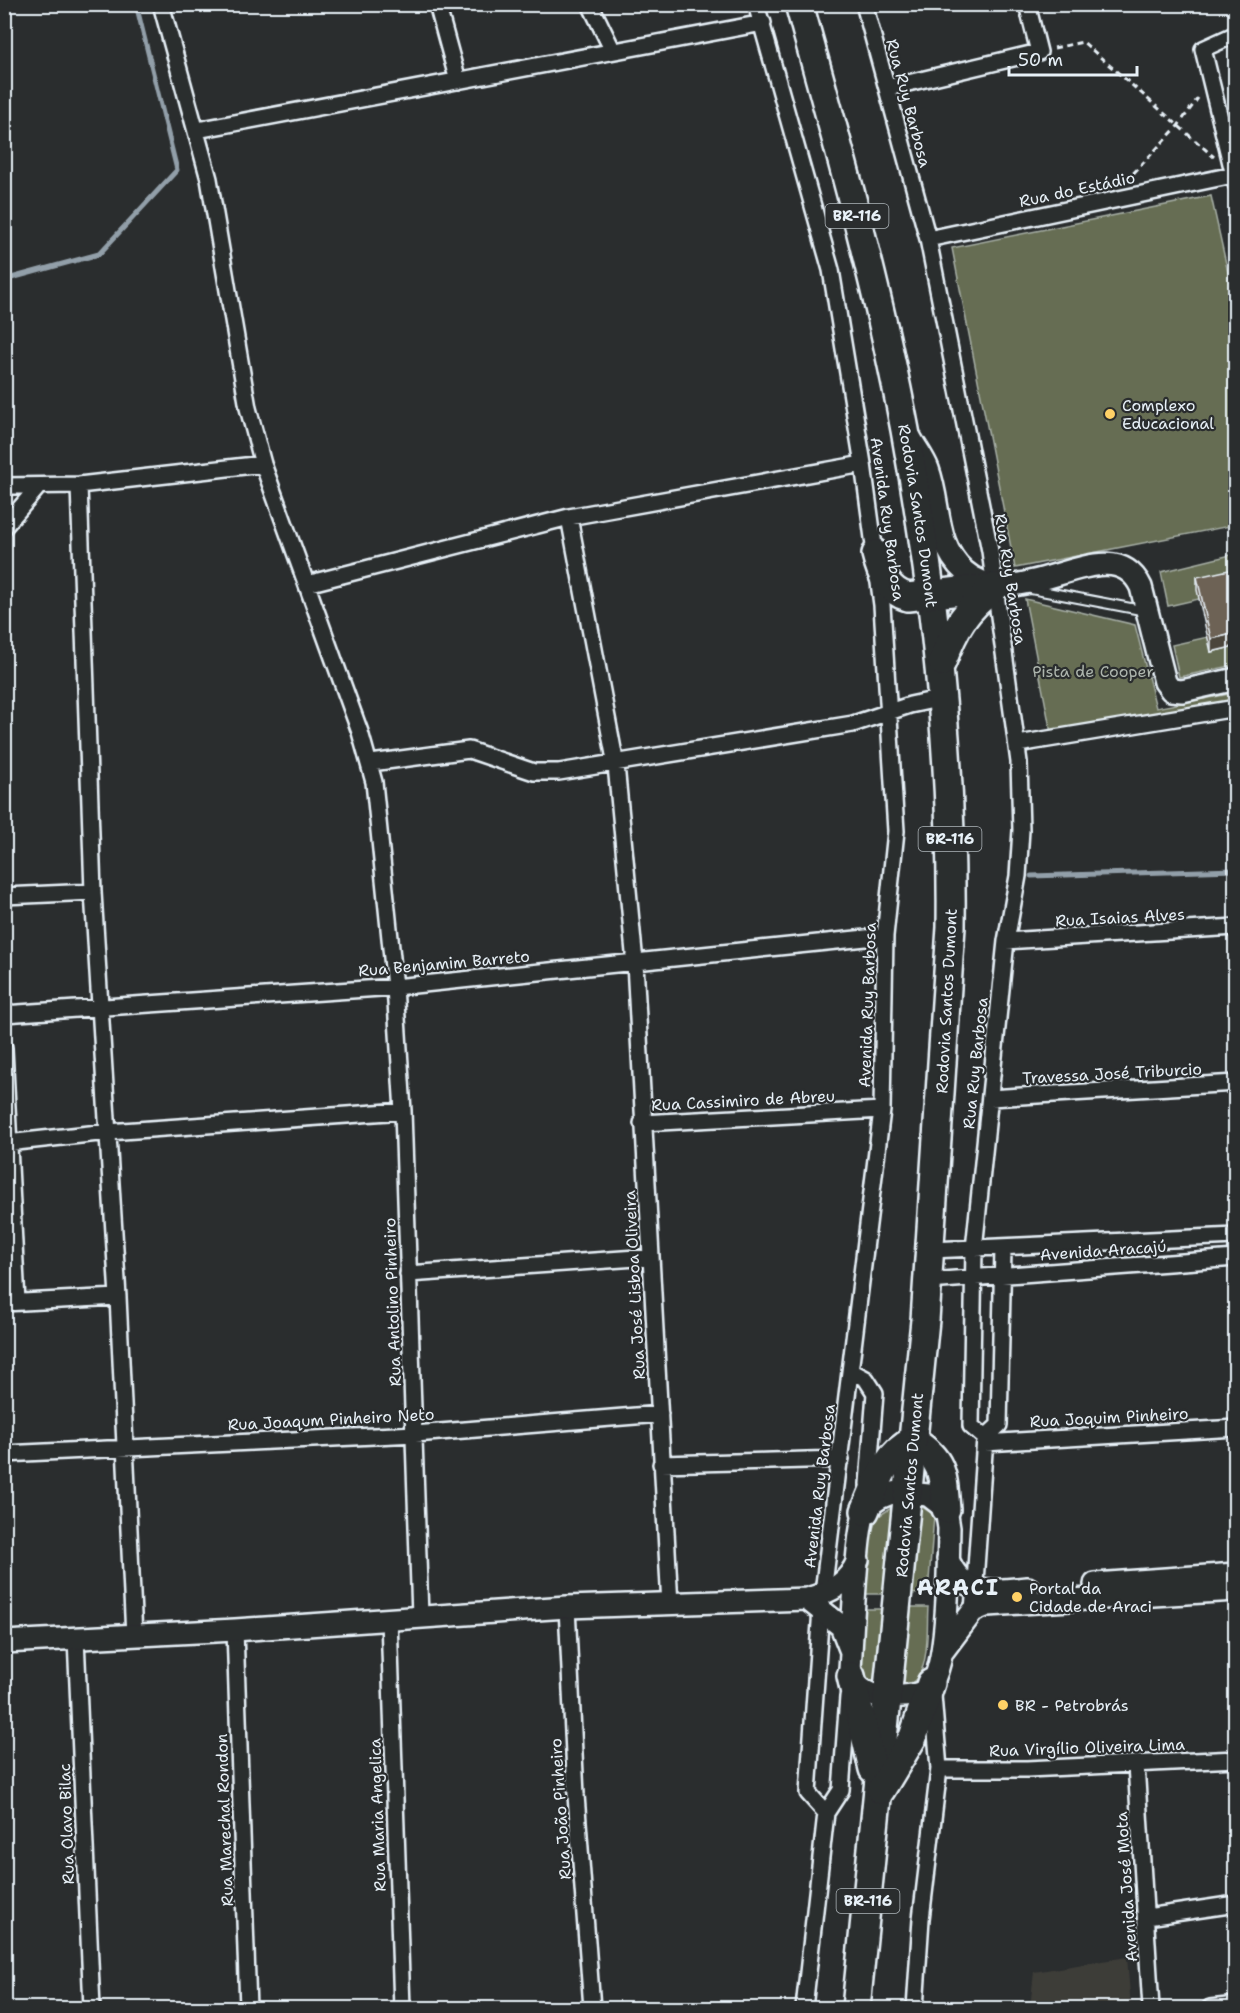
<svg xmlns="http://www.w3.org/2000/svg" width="1240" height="2013" viewBox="0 0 1240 2013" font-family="'Shantell Sans',sans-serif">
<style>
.built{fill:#3e3d39}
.green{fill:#666d53;stroke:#a7afa6;stroke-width:1.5}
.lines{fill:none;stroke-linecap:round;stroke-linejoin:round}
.stream{stroke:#929fa9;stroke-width:5}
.lane-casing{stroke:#e8f1f8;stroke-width:12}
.street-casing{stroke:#e8f1f8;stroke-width:20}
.secondary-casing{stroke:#e8f1f8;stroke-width:26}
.highway-casing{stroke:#e8f1f8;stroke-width:32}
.path{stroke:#e8f1f8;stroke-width:3;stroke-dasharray:6 4.5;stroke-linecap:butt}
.lane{stroke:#2a2d2e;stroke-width:8}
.street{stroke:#2a2d2e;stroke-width:15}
.secondary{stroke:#2a2d2e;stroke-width:21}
.highway{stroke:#2a2d2e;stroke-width:27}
.wall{fill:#5e5448;stroke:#e8f1f8;stroke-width:1.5}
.shaded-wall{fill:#4c453b;stroke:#e8f1f8;stroke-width:1.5}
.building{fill:#6d6254;stroke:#e8f1f8;stroke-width:1.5}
.poi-dot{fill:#ffd166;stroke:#2a2d2e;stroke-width:2}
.labels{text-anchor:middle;stroke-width:4.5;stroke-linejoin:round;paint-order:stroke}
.shield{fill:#2a2d2e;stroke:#afb6bb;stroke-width:1.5}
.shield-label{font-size:15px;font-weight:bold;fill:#e8f1f8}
.street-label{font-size:16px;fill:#e8f1f8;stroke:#2a2d2e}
.poi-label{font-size:16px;fill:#e8f1f8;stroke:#2a2d2e;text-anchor:start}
.park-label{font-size:16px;fill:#aeb6ae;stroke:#2a2d2e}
.district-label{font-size:22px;font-weight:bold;letter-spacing:1.5px;fill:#e8f1f8;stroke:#2a2d2e}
</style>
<rect width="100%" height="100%" fill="#2a2d2e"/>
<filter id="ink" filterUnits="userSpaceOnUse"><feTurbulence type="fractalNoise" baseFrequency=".0167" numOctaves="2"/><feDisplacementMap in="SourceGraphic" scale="12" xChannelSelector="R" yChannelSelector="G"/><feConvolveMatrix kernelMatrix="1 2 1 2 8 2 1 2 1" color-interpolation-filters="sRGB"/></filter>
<g filter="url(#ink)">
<!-- built -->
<path class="built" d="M1127,1957L1131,2008H1030L1034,1972Z"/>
<!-- green -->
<path class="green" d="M1211,196L1235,304V525L1015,568L952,248Z
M1235,554V591L1198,590L1199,599L1168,606L1161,572Z
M1025,599L1135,625L1156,708L1235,693V703L1052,738Z
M1208,637L1235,646V665L1179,677L1172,645Z
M899,1503L888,1594H865L871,1535L877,1517Z
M916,1503L934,1515L928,1593L908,1594Z
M904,1607H928C926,1632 933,1686 898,1687Z
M865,1609H886L880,1688L871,1687L863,1676L861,1660Z"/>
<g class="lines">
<!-- stream -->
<path class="stream" d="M4,280L99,254L177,170L136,4
M1031,876L1236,870"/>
<!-- lane casing -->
<g class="lane-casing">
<path id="lane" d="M1031,589L1146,611"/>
</g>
<!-- street casing -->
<g class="street-casing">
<path id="street" d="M161,4L209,179L248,408L263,464L360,732L374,782L395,987L403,1111L420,1616
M437,4L458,81
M590,4L613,51
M756,4L831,270L863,464L882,605L896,831L885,936L882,1110L821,1609L808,1793L826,1813L804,2008
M864,4L928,239L990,551L1019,762L1021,830L1018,876L1006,941L974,1249L971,1426L985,1438
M1236,34L1203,49L1236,184
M887,88L1039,52L1027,4
M197,130L763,23
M928,239L1233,175
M79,485L93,892L118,1297L134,1636
M4,486L79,485L263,464
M569,517L616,765L635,963L670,1605
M4,527L39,486
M307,584L569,517L863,464
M1018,744L1236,708
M371,763L469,750L534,772H559L853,724L910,705L943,698
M4,896L93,892
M1006,941L1236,927
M4,1014L395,987L885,936
M4,1048L17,1302
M990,1098L1236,1083
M642,1123L882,1110
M7,1143L108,1132L403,1111
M931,1250L1236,1236
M408,1274L651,1257
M929,1281L1236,1258
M4,1303L118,1297
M851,1371L866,1379L875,1393L868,1484
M985,1443L1236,1428
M4,1454L415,1434L660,1414
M661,1464L841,1459
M567,1607L576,1795L592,2008
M973,1611L985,1438L999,1425L1003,1249
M389,1619L402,2008
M235,1630L248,2008
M76,1638L92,2008
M1136,1764L1151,2008
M939,1769H1027L1236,1759
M826,1813L841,1790L848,1697
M1147,1917L1236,1904
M915,2008L921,1919L939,1769L933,1695
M1210,2008L1236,2005"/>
</g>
<!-- secondary casing -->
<g class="secondary-casing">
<path id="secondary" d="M910,437C915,447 924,458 928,469C941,504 934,544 964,571C1018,620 1110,523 1141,587L1165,682L1171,690L1182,691L1236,679
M898,1492L928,1495L946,1509L949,1528C948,1560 950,1671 927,1689C915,1698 896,1696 882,1696C866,1695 852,1685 850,1669C852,1644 856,1524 866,1510C874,1499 886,1494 898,1492Z
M948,1559C963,1597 993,1591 1028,1588
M1095,1584L1236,1574
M807,1599L841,1626L850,1649
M4,1642L235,1630L567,1607L807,1599C831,1592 848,1584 858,1560
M943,1651L973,1611L988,1605L1236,1590"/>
</g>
<!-- highway casing -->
<g class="highway-casing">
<g id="highway">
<path id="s1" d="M799,4C838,145 878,286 905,430C935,594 953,760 951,927L925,1320L856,2008"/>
<path d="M876,554C881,574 887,591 908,597L995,587"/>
<path d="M942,662C955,627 965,610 995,587"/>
<path d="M913,1441C944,1460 943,1475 946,1509"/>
<path d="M865,1511C876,1485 885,1454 913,1441"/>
<path d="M851,1676L873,1769"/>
<path d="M881,1790L913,1737L931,1683"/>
</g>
</g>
<!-- path -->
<path class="path" d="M1054,48L1083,42L1214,157
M1126,181L1178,126L1198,98"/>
<!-- lane -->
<use href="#lane" class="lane"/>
<!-- street -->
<use href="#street" class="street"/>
<!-- secondary -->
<use href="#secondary" class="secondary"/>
<!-- highway -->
<use href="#highway" class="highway"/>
</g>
<!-- wall -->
<path class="wall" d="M1197,577H1236V646L1211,652L1197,590Z"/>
<!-- shaded-wall -->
<path class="shaded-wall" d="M1236,633V646L1211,652V639Z"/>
<!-- building -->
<path class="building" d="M1234,569L1236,577V633L1211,639L1197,577Z"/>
</g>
<!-- markers -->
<g class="poi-dot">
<circle cx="1110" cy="414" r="6"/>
<circle cx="1017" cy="1597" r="6"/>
<circle cx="1003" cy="1705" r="6"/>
</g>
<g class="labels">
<!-- shield labels -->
<g class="shield">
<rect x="825.5" y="204" width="63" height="24" rx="4.5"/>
<rect x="918.5" y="827" width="63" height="24" rx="4.5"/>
<rect x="836.5" y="1889" width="63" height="24" rx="4.5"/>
</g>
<g class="shield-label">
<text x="857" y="221">BR-116</text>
<text x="950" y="844">BR-116</text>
<text x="868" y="1906">BR-116</text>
</g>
<!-- street labels -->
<g class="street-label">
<text transform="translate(909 103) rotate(75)" y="6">Rua Ruy Barbosa</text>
<text transform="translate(1077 189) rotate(-12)" y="6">Rua do Estádio</text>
<text dy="6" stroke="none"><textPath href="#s1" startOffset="526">Rodovia Santos Dumont</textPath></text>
<text transform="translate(888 519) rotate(82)" y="6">Avenida Ruy Barbosa</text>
<text transform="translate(1011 579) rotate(81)" y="6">Rua Ruy Barbosa</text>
<text transform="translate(1120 917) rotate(-3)" y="6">Rua Isaias Alves</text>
<text transform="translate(444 963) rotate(-5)" y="6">Rua Benjamim Barreto</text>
<text transform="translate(946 1001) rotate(-87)" y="6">Rodovia Santos Dumont</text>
<text transform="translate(867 1005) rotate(-88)" y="6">Avenida Ruy Barbosa</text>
<text transform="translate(975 1063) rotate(-84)" y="6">Rua Ruy Barbosa</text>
<text transform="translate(1112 1073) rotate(-3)" y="6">Travessa José Triburcio</text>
<text transform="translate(743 1100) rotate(-3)" y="6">Rua Cassimiro de Abreu</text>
<text transform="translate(1103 1250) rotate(-4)" y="6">Avenida Aracajú</text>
<text transform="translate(634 1285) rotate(-93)" y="6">Rua José Lisboa Oliveira</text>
<text transform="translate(392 1302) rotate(-92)" y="6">Rua Antolino Pinheiro</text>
<text transform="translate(1109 1417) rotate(-3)" y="6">Rua Joquim Pinheiro</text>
<text transform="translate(331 1419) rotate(-3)" y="6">Rua Joaqum Pinheiro Neto</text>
<text transform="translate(909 1485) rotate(-85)" y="6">Rodovia Santos Dumont</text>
<text transform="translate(819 1486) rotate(-83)" y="6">Avenida Ruy Barbosa</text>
<text transform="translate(1087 1747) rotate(-2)" y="6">Rua Virgílio Oliveira Lima</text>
<text transform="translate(560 1809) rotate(-94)" y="6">Rua João Pinheiro</text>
<text transform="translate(377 1815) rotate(-92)" y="6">Rua Maria Angelica</text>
<text transform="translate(224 1820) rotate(-92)" y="6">Rua Marechal Rondon</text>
<text transform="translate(66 1824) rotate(-92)" y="6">Rua Olavo Bilac</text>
<text transform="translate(1126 1887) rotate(-94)" y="6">Avenida José Mota</text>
</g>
<!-- poi labels -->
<g class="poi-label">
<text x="1122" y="411">Complexo<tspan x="1122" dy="18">Educacional</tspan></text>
<text x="1029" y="1594">Portal da<tspan x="1029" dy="18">Cidade de Araci</tspan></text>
<text x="1015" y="1711">BR - Petrobrás</text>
</g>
<!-- park labels -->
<g class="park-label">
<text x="1093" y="677">Pista de Cooper</text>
</g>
<!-- district labels -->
<g class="district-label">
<text x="958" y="1595">ARACI</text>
</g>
</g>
<!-- margin -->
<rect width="1240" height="2013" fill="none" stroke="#2a2d2e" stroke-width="24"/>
<rect x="12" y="12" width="1216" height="1989" fill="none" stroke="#e8f1f8" stroke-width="2" filter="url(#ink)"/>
<!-- scale -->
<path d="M1009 66v9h128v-9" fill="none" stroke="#e8f1f8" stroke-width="3"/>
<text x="1018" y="66" font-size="18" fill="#e8f1f8" stroke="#2a2d2e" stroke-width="4.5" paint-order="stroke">50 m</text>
</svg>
